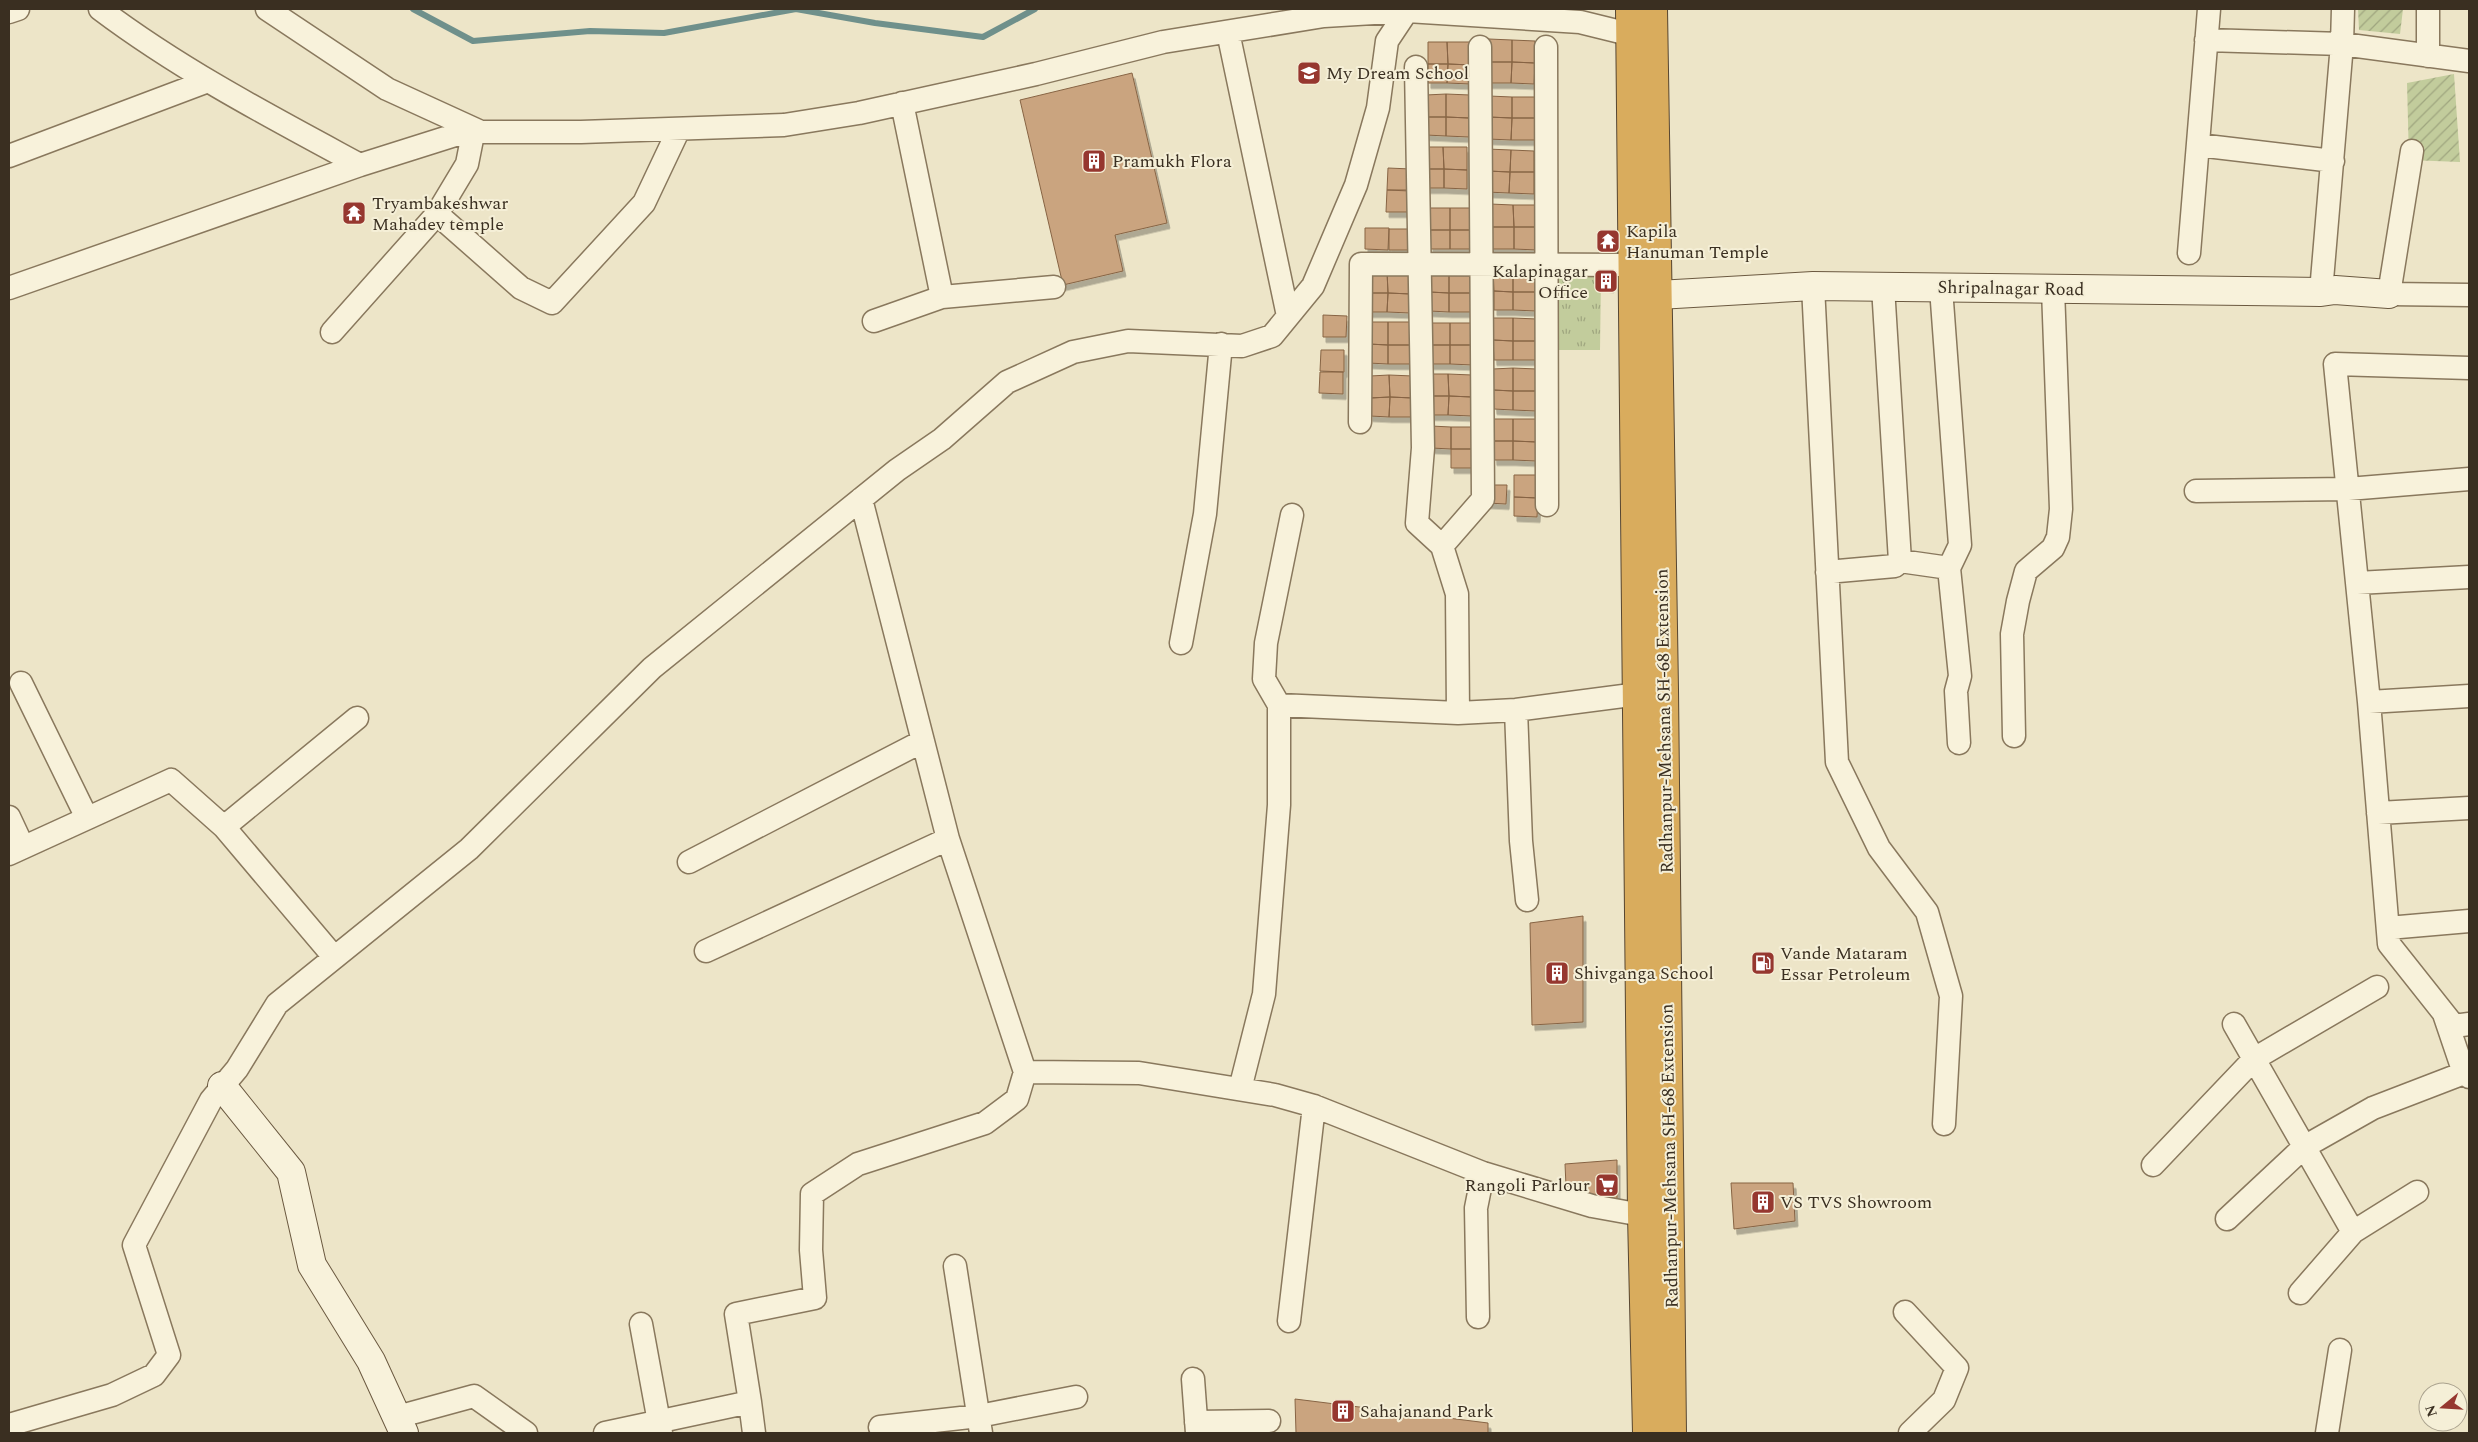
<svg xmlns="http://www.w3.org/2000/svg" width="2478" height="1442" viewBox="0 0 2478 1442" font-family="Spectral,serif">
<style>
.park{fill:url(#park-tufts)}
.garden{fill:url(#garden-furrows)}
.lines{fill:none;stroke-linecap:round;stroke-linejoin:round}
.stream{stroke:#6f908b;stroke-width:6}
.building{fill:#caa47f;stroke:#876444;filter:url(#shadow)}
.street-casing{stroke:#89785d;stroke-width:25}
.secondary-casing{stroke:#6b5940;stroke-width:30}
.highway-casing{stroke:#574631;stroke-width:30}
.street{stroke:#f8f2db;stroke-width:22}
.secondary{stroke:#f8f2db;stroke-width:28}
.highway{stroke:#d9ac5d;stroke-width:28}
.labels{text-anchor:middle;stroke-width:4;stroke-linejoin:round;paint-order:stroke}
.poi-label{font-size:18px;fill:#3a2f21;stroke:#f5efd7;text-anchor:start}
.street-label{font-size:18px;fill:#3a2f21;stroke:#f5efd7}
</style>
<defs>
<pattern id="park-tufts" width="24" height="20" patternUnits="userSpaceOnUse" patternTransform="scale(1.25)"><rect width="24" height="20" fill="#c2cc9c"/><path d="M3 7l-1-3M5 7V3M7 7l1-3M15 17l-1-3M17 17v-4M19 17l1-3" fill="none" stroke="#9fa67f"/></pattern>
<pattern id="garden-furrows" width="10" height="10" patternUnits="userSpaceOnUse" patternTransform="scale(1.25)"><rect width="10" height="10" fill="#c2cc9c"/><path d="M-1 1l2-2M0 10L10 0M9 11l2-2" fill="none" stroke="#9fa67f"/></pattern>
<filter id="shadow"><feDropShadow dx="3" dy="5.5" stdDeviation="0" flood-color="#0004"/></filter>
</defs>
<rect width="100%" height="100%" fill="#ede5c8"/>
<!-- park -->
<path class="park" d="M1554,274L1601,275L1600,350H1553Z"/>
<!-- garden -->
<path class="garden" d="M2358,9H2403L2400,34L2359,30Z
M2454,74L2460,162L2409,160L2407,83Z"/>
<g class="lines">
<!-- stream -->
<path class="stream" d="M413,9L473,41L590,31L664,33L796,9L875,23L983,37L1035,9"/>
</g>
<!-- building -->
<path class="building" d="M1489,39L1512,40V62H1488Z
M1512,40L1535,41V63L1512,62Z
M1428,42H1447L1448,64H1428Z
M1447,42H1471V65L1448,64Z
M1488,62H1512L1511,83H1488Z
M1512,62L1535,63L1534,84L1511,83Z
M1428,64H1448L1447,83H1428Z
M1448,64L1471,65L1470,84L1447,83Z
M1132,73L1167,223L1115,235L1123,271L1063,285L1020,100Z
M1446,94V117H1426V95Z
M1446,94L1470,95L1469,118L1446,117Z
M1489,96L1512,97V118L1488,117Z
M1512,97H1536V118H1512Z
M1426,117H1446V136L1426,135Z
M1446,117L1469,118V137L1446,136Z
M1488,117L1512,118L1511,140L1488,139Z
M1512,118H1536L1535,140H1511Z
M1424,147H1443L1444,169H1424Z
M1443,147H1467V170L1444,169Z
M1487,149L1511,150L1510,172L1487,171Z
M1511,150L1534,151V172H1510Z
M1388,168L1411,169V190H1387Z
M1424,169H1444V188H1424Z
M1444,169L1467,170V189L1444,188Z
M1487,171L1510,172L1509,193L1486,192Z
M1510,172H1534V194L1509,193Z
M1387,190L1410,191V212H1386Z
M1490,204L1513,205L1514,227H1490Z
M1513,205H1537L1538,227H1514Z
M1430,208H1450V230H1430Z
M1450,208H1473V230H1450Z
M1490,227H1514V249H1490Z
M1514,227H1538L1537,250L1514,249Z
M1365,228H1389L1388,250L1365,249Z
M1389,229H1413L1412,250H1389Z
M1430,230H1450V249H1430Z
M1450,230H1473V249H1450Z
M1493,269H1513V292L1494,291Z
M1513,269L1537,270L1536,292H1513Z
M1429,270H1449V293L1429,292Z
M1449,270L1472,271V293H1449Z
M1367,271H1387L1388,293H1368Z
M1387,271H1411V294L1388,293Z
M1601,275L1611,276V287L1600,286Z
M1494,291L1513,292V310H1494Z
M1429,292L1449,293V312L1429,311Z
M1513,292H1536V311L1513,310Z
M1368,293H1388L1387,312H1368Z
M1388,293L1411,294L1410,313L1387,312Z
M1449,293H1472V312H1449Z
M1323,315L1347,316L1346,337H1323Z
M1493,318H1513V341L1493,340Z
M1513,318L1537,319L1536,341H1513Z
M1368,322H1388V345L1368,344Z
M1388,322H1411V345H1388Z
M1430,323H1450V345H1430Z
M1450,323H1474L1473,345H1450Z
M1493,340L1513,341V360H1494Z
M1513,341H1536V360H1513Z
M1368,344L1388,345V364L1368,363Z
M1388,345H1411V364H1388Z
M1430,345H1450V364H1431Z
M1450,345H1473V365L1450,364Z
M1321,350H1344V372L1320,371Z
M1513,368V391L1493,390V369Z
M1513,368L1537,369V391H1513Z
M1320,372H1343V394L1319,393Z
M1429,374H1448L1449,396H1429Z
M1448,374L1472,375V397L1449,396Z
M1389,375L1390,397L1370,398V376Z
M1389,375L1413,376V398L1390,397Z
M1493,390L1513,391V410L1494,409Z
M1513,391H1537L1536,411L1513,410Z
M1429,396H1449L1448,415H1429Z
M1449,396L1472,397V416L1448,415Z
M1390,397L1389,417L1370,416V398Z
M1390,397L1413,398V417H1389Z
M1493,419H1513V441H1493Z
M1513,419H1537V442L1513,441Z
M1431,426L1451,427V449L1431,448Z
M1451,427H1475L1474,449H1451Z
M1493,441H1513V460H1494Z
M1513,441L1537,442L1536,461L1513,460Z
M1451,449H1474V468H1451Z
M1514,475H1538V498L1514,497Z
M1487,485H1507L1506,504L1487,503Z
M1514,497L1538,498L1537,517L1514,516Z
M1583,916V1022L1532,1025L1530,923Z
M1617,1160V1202L1566,1186L1565,1164Z
M1731,1183H1793L1795,1221L1734,1229Z
M1295,1399L1488,1423V1433H1296Z"/>
<g class="lines">
<!-- street casing -->
<g class="street-casing">
<path id="street" d="M100,9C181,70 271,117 360,165L474,129L467,164L437,214L332,332
M267,9L387,89L481,132H581L784,125L859,113L1036,74L1163,42L1324,16L1407,11L1580,22L1645,38
M2428,9V56
M9,12L18,9
M1228,32L1288,316
M2206,40L2342,44L2343,9
M1546,47L1547,505
M1416,67L1423,448L1417,523L1442,546L1457,594L1458,713
M902,103L942,297
M2198,145L2333,161
M2412,151L2389,294L2469,295
M9,156L208,81
M437,214L521,288L552,303L644,203L679,129
M2189,253L2209,9
M1813,286L1837,762L1879,848L1927,912L1951,996L1944,1124
M9,288L360,165
M1941,288L1960,545L1949,568L1960,676L1956,691L1959,743
M2321,292L2342,44L2469,61
M874,321L942,297L1054,287
M2469,368L2335,364L2369,702L2389,944L2454,1026L2469,1024
M1360,422L1361,264L1632,265
M2196,491L2348,489L2469,479
M861,499L948,839L1025,1072
M1442,546L1483,499L1480,47
M1900,561L1949,568
M1827,572L1895,566L1900,561L1883,287
M2357,583L2469,577
M1181,643L1205,514L1221,344
M21,683L87,818
M2369,702L2469,696
M1279,705L1458,713L1516,710L1654,692
M1516,710L1521,841L1527,900
M2014,736L2012,634L2018,601L2026,571L2053,548L2058,537L2061,509L2053,289
M2378,813L2469,808
M9,817L23,847
M224,827L357,718
M9,854L171,780L224,827L334,957
M689,862L923,741
M2388,928L2469,921
M706,951L948,839
M2444,1014L2464,1073L2469,1077
M2234,1024L2353,1232
M1240,1089L1264,994L1279,805V705L1264,679L1266,643L1292,515
M2153,1165L2254,1059L2377,987
M2227,1219L2304,1147L2373,1108L2464,1073
M955,1266L981,1433
M2300,1293L2353,1232L2417,1192
M1905,1312L1957,1368L1944,1400L1910,1433
M1478,1317L1476,1208L1483,1173
M1289,1321L1314,1106
M641,1324L661,1433
M1193,1379L1197,1433
M750,1402L754,1433
M397,1417L474,1396L526,1433
M1196,1422L1269,1421
M9,1425L112,1395L154,1375L169,1355L134,1245L211,1100L237,1069L277,1004L469,849L652,668L897,470L942,439L1007,382L1073,352L1128,341L1242,346L1272,336L1313,286L1356,185L1378,108L1387,41L1407,11
M880,1427L979,1416L1076,1397
M605,1433L750,1402L736,1314L815,1298L811,1250L812,1194L858,1164L985,1123L1017,1099L1025,1072L1139,1073L1275,1095L1314,1106L1483,1173L1592,1206L1642,1215
M2327,1433L2340,1350"/>
</g>
<!-- secondary casing -->
<g class="secondary-casing">
<path id="secondary" d="M1634,294L1658,295L1813,286L2321,292L2335,290L2389,294
M222,1086L291,1172L312,1265L371,1361L404,1433"/>
</g>
<!-- highway casing -->
<g class="highway-casing">
<path id="highway" d="M1630,9L1642,1215L1647,1433
M1653,9L1664,690L1672,1433"/>
</g>
<!-- street -->
<use href="#street" class="street"/>
<!-- secondary -->
<use href="#secondary" class="secondary"/>
<!-- highway -->
<use href="#highway" class="highway"/>
</g>
<!-- icons -->
<defs>
<g id="school-square" transform="scale(1.25)"><rect x="-9" y="-9" width="18" height="18" rx="4" fill="#96372f" stroke="#f5efd7"/><path d="M0-5L7-2L0 1L-7-2ZM-4 1L0 2.5L4 1V4Q0 6-4 4Z" fill="#fff"/></g>
<g id="building-square" transform="scale(1.25)"><rect x="-9" y="-9" width="18" height="18" rx="4" fill="#96372f" stroke="#f5efd7"/><path d="M-4-6H4V6H1V3H-1V6H-4ZM-2.5-4.3h1.7v1.8h-1.7ZM.8-4.3h1.7v1.8H.8ZM-2.5-1h1.7V.8h-1.7ZM.8-1h1.7V.8H.8Z" fill="#fff"/></g>
<g id="temple-square" transform="scale(1.25)"><rect x="-9" y="-9" width="18" height="18" rx="4" fill="#96372f" stroke="#f5efd7"/><path d="M0-6L5-2H3V0L6.5 2.5H4V6H1.5V3h-3V6H-4V2.5H-6.5L-3 0V-2H-5Z" fill="#fff"/></g>
<g id="fuel-square" transform="scale(1.25)"><rect x="-9" y="-9" width="18" height="18" rx="4" fill="#96372f" stroke="#f5efd7"/><path d="M-5.5-6h7V0h2V4h1.3V-2.5L3-4.5l.8-.8L6-3V5H2.5V1h-1V6h-7ZM-4.2-4.7v3.2H.2V-4.7Z" fill="#fff"/></g>
<g id="supermarket-square" transform="scale(1.25)"><rect x="-9" y="-9" width="18" height="18" rx="4" fill="#96372f" stroke="#f5efd7"/><path d="M-6-5.5h2.5l.6 2H6L4.5 2H-2.5L-4.4-4H-6ZM-1.5 3.2a1.3 1.3 0 1 0 .1 0ZM3 3.2a1.3 1.3 0 1 0 .1 0Z" fill="#fff"/></g>
</defs>
<g fill-rule="evenodd">
<use href="#school-square" x="1309" y="73"/>
<use href="#building-square" x="1094" y="161"/>
<use href="#temple-square" x="354" y="213"/>
<use href="#temple-square" x="1608" y="241"/>
<use href="#building-square" x="1606" y="281"/>
<use href="#fuel-square" x="1763" y="963"/>
<use href="#building-square" x="1557" y="973"/>
<use href="#supermarket-square" x="1607" y="1185"/>
<use href="#building-square" x="1763" y="1202"/>
<use href="#building-square" x="1343" y="1411"/>
</g>
<g class="labels">
<!-- poi labels -->
<g class="poi-label">
<text x="1326" y="79">My Dream School</text>
<text x="1112" y="167">Pramukh Flora</text>
<text x="372" y="209">Tryambakeshwar<tspan x="372" dy="21">Mahadev temple</tspan></text>
<text x="1626" y="237">Kapila<tspan x="1626" dy="21">Hanuman Temple</tspan></text>
<text x="1588" y="277" text-anchor="end">Kalapinagar<tspan x="1588" dy="21">Office</tspan></text>
<text x="1780" y="959">Vande Mataram<tspan x="1780" dy="21">Essar Petroleum</tspan></text>
<text x="1574" y="979">Shivganga School</text>
<text x="1590" y="1191" text-anchor="end">Rangoli Parlour</text>
<text x="1780" y="1208">VS TVS Showroom</text>
<text x="1360" y="1417">Sahajanand Park</text>
</g>
<!-- street labels -->
<g class="street-label">
<text transform="translate(2011 288) rotate(1)" y="6">Shripalnagar Road</text>
<text transform="translate(1664 721) rotate(-91)" y="6">Radhanpur-Mehsana SH-68 Extension</text>
<text transform="translate(1669 1156) rotate(-91)" y="6">Radhanpur-Mehsana SH-68 Extension</text>
</g>
</g>
<!-- border -->
<rect width="2478" height="1442" fill="none" stroke="#3a2f21" stroke-width="20"/>
<!-- north arrow -->
<g transform="translate(2443 1407) rotate(252)"><circle r="24" fill="#f5efd7" stroke="#aaa28e"/>
<path d="M0-4L9 19L0 12L-9 19Z" fill="#96372f"/>
<text y="-8" font-size="14" font-weight="bold" text-anchor="middle" fill="#3a2f21">N</text>
</g>
</svg>
